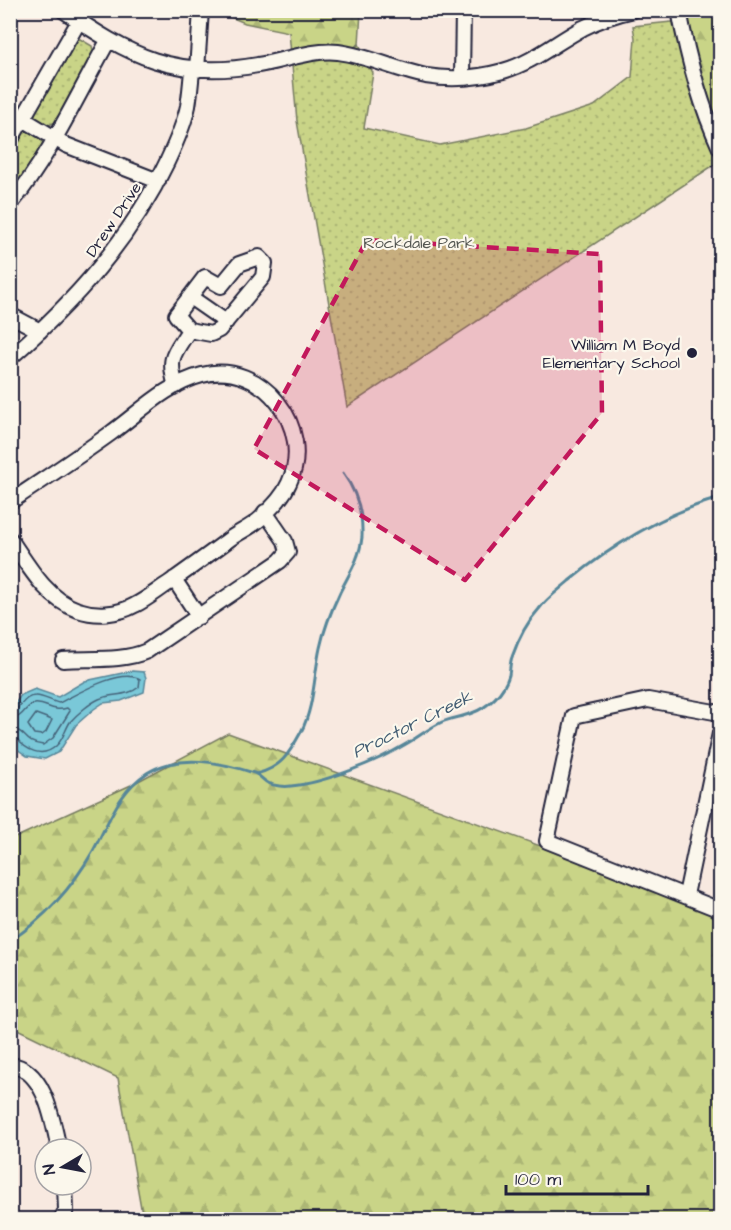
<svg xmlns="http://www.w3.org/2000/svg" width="731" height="1230" viewBox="0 0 731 1230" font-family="'Architects Daughter',sans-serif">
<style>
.grass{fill:url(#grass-dots);stroke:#767b61;stroke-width:1.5}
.forest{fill:url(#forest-firs);stroke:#767b61;stroke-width:1.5}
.water{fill:#7ac8d8;stroke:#578699;stroke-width:1.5}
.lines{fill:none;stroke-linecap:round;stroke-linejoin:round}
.shore{stroke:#45647a;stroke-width:1.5}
.stream{stroke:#578699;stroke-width:3}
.minor-casing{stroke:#22223b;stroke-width:18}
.minor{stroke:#fbf7ec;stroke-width:14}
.marked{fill:#c2185b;fill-opacity:0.2;stroke:#c2185b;stroke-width:4.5;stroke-dasharray:12 8;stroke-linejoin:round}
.poi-dot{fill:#22223b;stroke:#fbf7ec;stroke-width:2}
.labels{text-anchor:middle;stroke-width:4.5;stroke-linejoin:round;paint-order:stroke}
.street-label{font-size:16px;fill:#22223b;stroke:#fbf7ec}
.park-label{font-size:16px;fill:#545752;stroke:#fbf7ec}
.poi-label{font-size:16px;fill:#22223b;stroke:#fbf7ec;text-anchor:end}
.water-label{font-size:18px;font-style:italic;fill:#415c72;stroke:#fbf7ec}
</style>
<defs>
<pattern id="grass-dots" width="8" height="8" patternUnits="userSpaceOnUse" patternTransform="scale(1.5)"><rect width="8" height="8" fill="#c9d487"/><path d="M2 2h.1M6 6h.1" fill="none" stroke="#acb675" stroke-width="1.8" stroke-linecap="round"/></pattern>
<pattern id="forest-firs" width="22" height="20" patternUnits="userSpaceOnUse" patternTransform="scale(1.5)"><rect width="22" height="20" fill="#c9d487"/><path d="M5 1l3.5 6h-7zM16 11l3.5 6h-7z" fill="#acb675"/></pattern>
</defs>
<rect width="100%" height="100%" fill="#f8e9e0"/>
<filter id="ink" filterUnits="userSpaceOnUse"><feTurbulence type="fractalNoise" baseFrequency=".0167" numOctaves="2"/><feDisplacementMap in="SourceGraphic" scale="12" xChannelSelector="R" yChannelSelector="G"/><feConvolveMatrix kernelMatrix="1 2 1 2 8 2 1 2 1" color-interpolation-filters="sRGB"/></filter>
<g filter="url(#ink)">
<!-- grass -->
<path class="grass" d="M681,21L720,147V161L347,407L297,121L291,54L345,53L359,44L373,73L364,128L440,145L526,128L594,106L632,77L635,38L633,26Z
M80,39L92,46L94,55L58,121L47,126L37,120L33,111L76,40Z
M31,130L42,139L43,147L11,197V149L23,131Z"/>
<!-- forest -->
<path class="forest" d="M216,11H361L359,44L345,53L291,54L289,32L245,23Z
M681,11H720V147Z
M228,733L720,911V1219H143L118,1078L11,1026L10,840L131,785Z"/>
<!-- water -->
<path class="water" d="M132,671L144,672L146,678L144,692L121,701L103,703L94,709L76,725L59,752L45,759L27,756L17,749L11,738V709L21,695L35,689L58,697L85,681Z"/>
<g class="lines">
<!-- shore -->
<path class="shore" d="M10,712C21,710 23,696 35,696C42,695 52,702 59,703C77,694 120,668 140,679L139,687C127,697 112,693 99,699C90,703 77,714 70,722C65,730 63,740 56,746C42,759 26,750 16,738L10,736
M36,714L52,720L46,732L42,735L34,734L28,725Z
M10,719C25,718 24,706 34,704C46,702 52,713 67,708L70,711L53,738L43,745C22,743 28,730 10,729"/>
<!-- stream -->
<path class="stream" d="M256,774C281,768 289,754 301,732C314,708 314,675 320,648C324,629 332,609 340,592C349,574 360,558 362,537C363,513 357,492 343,473
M10,941C45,918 72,888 93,851C109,822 118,792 147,773C179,753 220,762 254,773C260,775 263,781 268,783C274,786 285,787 291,786C325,783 376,762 406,744C418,737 429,728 442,722C451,718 462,717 472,713C489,707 504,692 509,675C510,669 510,662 512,657C518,640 527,622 539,609C547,598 559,590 569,581C614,544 664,513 720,498"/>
<!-- minor casing -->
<g class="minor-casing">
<path id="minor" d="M63,10C129,56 176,80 258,65C284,61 312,49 338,52C369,56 396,70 426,76C451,80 478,78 503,71C534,62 555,43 583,28C599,20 616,14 634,10
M679,10C688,59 700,104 720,148
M197,70L201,10
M462,77L463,10
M10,111L66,145L158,181
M10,141L79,21
M10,205C50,156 77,96 108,41
M190,297L226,322
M10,315L40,331
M10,358C74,302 130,240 167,162C175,145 184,125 188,106C190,94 191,82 192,70
M176,386C167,357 174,354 189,330L211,334L219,330L263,277L265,263L259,257L239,264L221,286L205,277L176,315L189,330
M10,502C44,479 78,457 111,433C140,412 167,384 202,375C262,359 315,428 289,483C283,497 272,507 261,518C253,526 241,531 231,538C211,553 190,568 169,583C158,590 147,599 135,605C117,615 96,616 78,610C46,599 28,565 10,539
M174,579L199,617
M63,660C89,658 122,662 147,651L280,561L288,552L285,541L265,512
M720,713L648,700L574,716L547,841L720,910
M686,895L720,733
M10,1065C45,1068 53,1122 59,1149
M61,1220L66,1210L65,1185"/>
</g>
<!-- minor -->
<use href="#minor" class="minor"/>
</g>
</g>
<!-- marked area -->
<path class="marked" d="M367,240L600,254L602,413L465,580L254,449Z"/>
<!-- markers -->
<circle class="poi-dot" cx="692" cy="353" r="6"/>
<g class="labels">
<!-- street labels -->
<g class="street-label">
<text transform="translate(113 219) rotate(-56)" y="6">Drew Drive</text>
</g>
<!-- park labels -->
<g class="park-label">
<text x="419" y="248">Rockdale Park</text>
</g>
<!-- poi labels -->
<g class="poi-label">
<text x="680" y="350">William M Boyd<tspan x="680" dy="18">Elementary School</tspan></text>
</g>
<!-- water labels -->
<g class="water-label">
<text transform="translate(412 724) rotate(-26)" y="6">Proctor Creek</text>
</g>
</g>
<!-- margin -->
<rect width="731" height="1230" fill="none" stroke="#fbf7ec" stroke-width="36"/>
<rect x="18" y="18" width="695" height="1194" fill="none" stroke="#22223b" stroke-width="2" filter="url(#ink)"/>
<!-- north arrow -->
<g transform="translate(63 1167) rotate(260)"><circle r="28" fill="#fbf7ec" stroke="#a4a2a5" stroke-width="1.5"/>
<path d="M0-4.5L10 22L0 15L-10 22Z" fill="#22223b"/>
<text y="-9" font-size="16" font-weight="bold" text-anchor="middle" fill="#22223b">N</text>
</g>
<!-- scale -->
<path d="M506 1185v9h142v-9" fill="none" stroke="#22223b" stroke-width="3"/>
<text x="515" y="1185" font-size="18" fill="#22223b" stroke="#fbf7ec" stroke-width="4.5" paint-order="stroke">100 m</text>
</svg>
